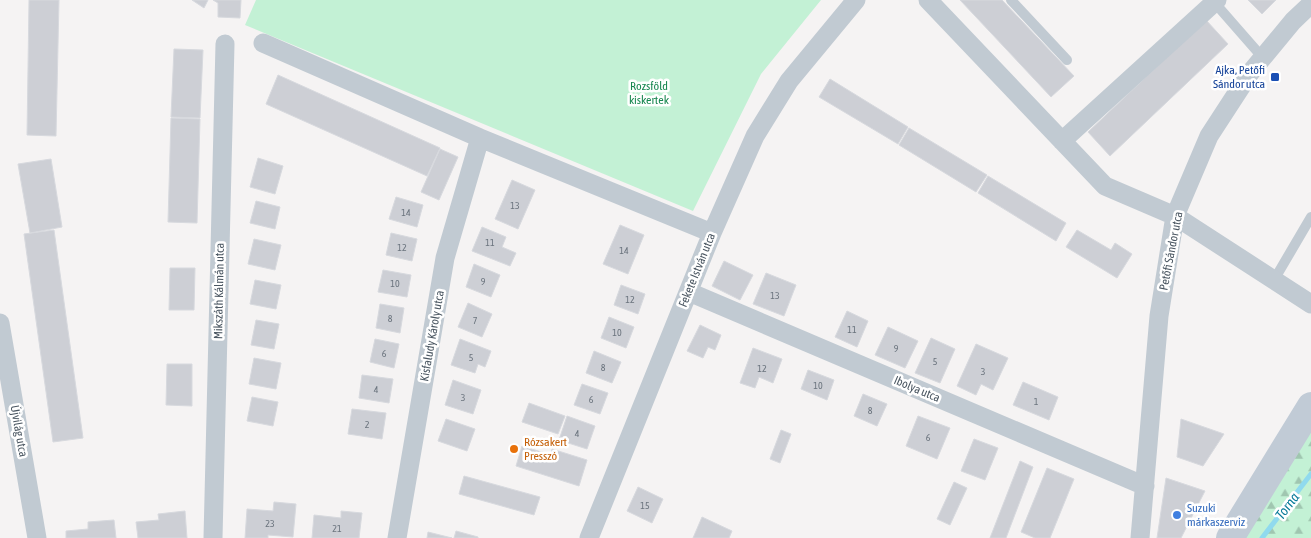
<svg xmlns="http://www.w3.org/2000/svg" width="1311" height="538" viewBox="0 0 1311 538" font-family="'Asap Condensed',sans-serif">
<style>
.forest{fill:url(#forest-firs)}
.garden{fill:#c3f1d5}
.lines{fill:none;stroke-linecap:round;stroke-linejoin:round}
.stream{stroke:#90daee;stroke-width:5}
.building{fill:#cdcfd5;stroke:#d7d9de}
.lane{stroke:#c1cad2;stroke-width:10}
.street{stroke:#c1cad2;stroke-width:19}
.secondary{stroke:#c1cbd6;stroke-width:28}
.transit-dot{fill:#1a4fb4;stroke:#fff;stroke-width:2}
.food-dot{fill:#e8710a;stroke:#fff;stroke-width:2}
.shop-dot{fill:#3f7fe0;stroke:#fff;stroke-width:2}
.labels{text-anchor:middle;stroke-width:5;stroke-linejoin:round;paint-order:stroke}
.number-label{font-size:10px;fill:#6b747e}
.transit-label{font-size:12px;fill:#164399;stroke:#fff;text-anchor:end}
.park-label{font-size:12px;fill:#17864f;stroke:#fff}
.street-label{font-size:12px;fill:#4a5661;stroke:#fff}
.food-label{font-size:12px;fill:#c56008;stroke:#fff;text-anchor:start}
.shop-label{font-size:12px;fill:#366cbe;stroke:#fff;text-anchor:start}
.water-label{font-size:14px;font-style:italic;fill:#0c7c9b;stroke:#fff}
</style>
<defs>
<pattern id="forest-firs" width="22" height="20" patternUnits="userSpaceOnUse" patternTransform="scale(1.25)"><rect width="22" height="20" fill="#c3f1d5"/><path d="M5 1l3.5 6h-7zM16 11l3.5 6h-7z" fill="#a0c6b0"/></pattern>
</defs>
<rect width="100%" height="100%" fill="#f5f3f3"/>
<!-- forest -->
<path class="forest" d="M1311,412V538H1234Z"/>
<!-- garden -->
<path class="garden" d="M256,0H821L761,74L693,211L245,25Z"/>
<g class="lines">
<!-- stream -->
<path class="stream" d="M1262,538L1311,474"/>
</g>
<!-- building -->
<path class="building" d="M29,0H59L56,136L27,135Z
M192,0H208L204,8Z
M213,0H241L240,18L218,17V3Z
M960,0H1002L1074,76L1051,97Z
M1248,0H1276L1262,14Z
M1206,20L1228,44L1110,156L1088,132Z
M174,49L203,50L200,118L171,117Z
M278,75L440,148L427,176L266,104Z
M830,79L908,127L898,144L819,97Z
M171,118L200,119L197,223L168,222Z
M909,128L987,175L976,192L899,145Z
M440,149L458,157L439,200L421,192Z
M258,158L283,166L275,194L250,187Z
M51,159L62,227L30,233L18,164Z
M988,176L1066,223L1056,241L978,193Z
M512,180L535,190L518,229L495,219Z
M396,197L423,205L417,227L389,219Z
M256,201L280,207L275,229L250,223Z
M620,225L644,235L628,274L603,264Z
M482,227L506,237L502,247L516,253L510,266L472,251Z
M54,230L83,438L53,442L24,234Z
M1077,230L1111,250L1115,243L1132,254L1117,278L1066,247Z
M391,233L417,239L412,261L386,255Z
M254,239L281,245L275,270L248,264Z
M724,261L753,275L740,300L712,286Z
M474,264L500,275L491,297L466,287Z
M170,268H195L194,310H169Z
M383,270L411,275L407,297L378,292Z
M766,273L796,285L784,316L753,304Z
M255,280L281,285L276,309L250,304Z
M621,285L645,294L638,314L614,305Z
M468,303L492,314L482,337L458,327Z
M380,304L404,308L400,333L376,328Z
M847,311L868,321L857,347L835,337Z
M609,317L634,327L626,348L601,338Z
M256,320L279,324L274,349L251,345Z
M700,325L721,335L715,350L708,347L703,358L687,351Z
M888,327L918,341L905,368L875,355Z
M931,338L955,349L940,383L915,373Z
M375,339L399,344L394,368L370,362Z
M460,339L491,351L485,367L478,364L475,373L451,365Z
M976,344L1008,358L993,390L981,384L976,395L957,386Z
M753,348L782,359L773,383L759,377L755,388L740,383Z
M594,351L621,362L612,383L586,373Z
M254,358L281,363L276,389L249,384Z
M167,364H192V406L166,405Z
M808,370L834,380L827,400L801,389Z
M362,375L393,379L389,403L359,398Z
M453,380L481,390L473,414L445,405Z
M1023,382L1058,397L1049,420L1013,405Z
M582,384L608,393L600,414L574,405Z
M863,394L887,404L877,426L854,416Z
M252,397L278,402L273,426L247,421Z
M529,403L565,416L558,434L522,422Z
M352,409L386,413L382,439L348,434Z
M567,416L595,426L587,449L559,440Z
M918,416L950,428L937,459L906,446Z
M446,419L475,429L467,451L438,441Z
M1181,419L1224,434L1203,466L1177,457Z
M781,430L791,434L780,463L770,459Z
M974,439L998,448L985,480L961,471Z
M522,446L551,455L552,449L587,460L579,486L516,466Z
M1020,461L1033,467L1006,538H990Z
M1047,468L1074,479L1050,538H1035L1021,532Z
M464,476L540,497L534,515L459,494Z
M1166,478L1205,491L1181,538H1157Z
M954,482L967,488L950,525L937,519Z
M638,487L663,499L652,523L627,511Z
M274,502L296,504L293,537L268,535V538H245L247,509L273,511Z
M185,511L187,538H138L136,522L159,520L158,514Z
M341,511L362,513L359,538H312L314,515L341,518Z
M702,517L732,531L729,538H693Z
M114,520L116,538H66V531L88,529V522Z
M456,531L478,537V538H454Z
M428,532L452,538H427Z"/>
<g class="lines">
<!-- lane -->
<path class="lane" d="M1011,0L1067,60
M1214,2L1263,58
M1274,280L1311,217"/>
<!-- street -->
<path class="street" d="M928,0L1105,186L1175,216L1311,304
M263,43L480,138L712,233
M1062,141L1217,0
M689,292L1145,486
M0,323L37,538
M213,538L225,44
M397,538L445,258L480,138
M589,538L712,233L755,136L789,81L856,0
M1140,538L1159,316L1175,216L1209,136L1250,73L1293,21L1311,4"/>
<!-- secondary -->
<path class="secondary" d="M1230,538L1311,406"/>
</g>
<!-- markers -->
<rect class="transit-dot" x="1270" y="72" width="10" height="10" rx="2.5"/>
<circle class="food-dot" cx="514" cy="449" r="5"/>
<circle class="shop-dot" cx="1177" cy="515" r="5"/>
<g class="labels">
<!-- number labels -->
<g class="number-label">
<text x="515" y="209">13</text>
<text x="406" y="216">14</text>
<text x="490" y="246">11</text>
<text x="402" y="251">12</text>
<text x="624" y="254">14</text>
<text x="483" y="285">9</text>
<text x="395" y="287">10</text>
<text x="775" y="299">13</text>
<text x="630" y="303">12</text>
<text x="390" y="322">8</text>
<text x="475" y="324">7</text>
<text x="852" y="333">11</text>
<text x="617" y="336">10</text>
<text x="896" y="352">9</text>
<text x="384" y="357">6</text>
<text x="471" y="361">5</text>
<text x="935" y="365">5</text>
<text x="603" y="371">8</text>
<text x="762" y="372">12</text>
<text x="983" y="375">3</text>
<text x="818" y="389">10</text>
<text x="376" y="393">4</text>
<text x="463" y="401">3</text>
<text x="591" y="403">6</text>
<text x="1036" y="405">1</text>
<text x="870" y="414">8</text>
<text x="367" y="428">2</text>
<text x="577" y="437">4</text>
<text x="928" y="441">6</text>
<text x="645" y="509">15</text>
<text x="270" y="527">23</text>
<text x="337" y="532">21</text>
</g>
<!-- transit labels -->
<g class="transit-label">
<text x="1265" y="74">Ajka, Petőfi<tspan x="1265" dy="14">Sándor utca</tspan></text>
</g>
<!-- park labels -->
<g class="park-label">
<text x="649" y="90">Rozsföld<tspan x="649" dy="14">kiskertek</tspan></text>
</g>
<!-- street labels -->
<g class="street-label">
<text transform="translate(1171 251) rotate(-79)" y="4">Petőfi Sándor utca</text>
<text transform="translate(697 270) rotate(-68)" y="4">Fekete István utca</text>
<text transform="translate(219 291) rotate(-89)" y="4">Mikszáth Kálmán utca</text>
<text transform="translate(432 336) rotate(-80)" y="4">Kisfaludy Károly utca</text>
<text transform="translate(917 389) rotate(23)" y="4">Ibolya utca</text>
<text transform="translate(19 431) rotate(80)" y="4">Újvilág utca</text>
</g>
<!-- food labels -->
<g class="food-label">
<text x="524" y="446">Rózsakert<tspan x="524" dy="14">Presszó</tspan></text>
</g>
<!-- shop labels -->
<g class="shop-label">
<text x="1187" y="512">Suzuki<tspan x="1187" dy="14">márkaszerviz</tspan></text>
</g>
<!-- water labels -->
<g class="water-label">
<text transform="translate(1287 506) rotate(-53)" y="5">Torna</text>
</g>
</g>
</svg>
